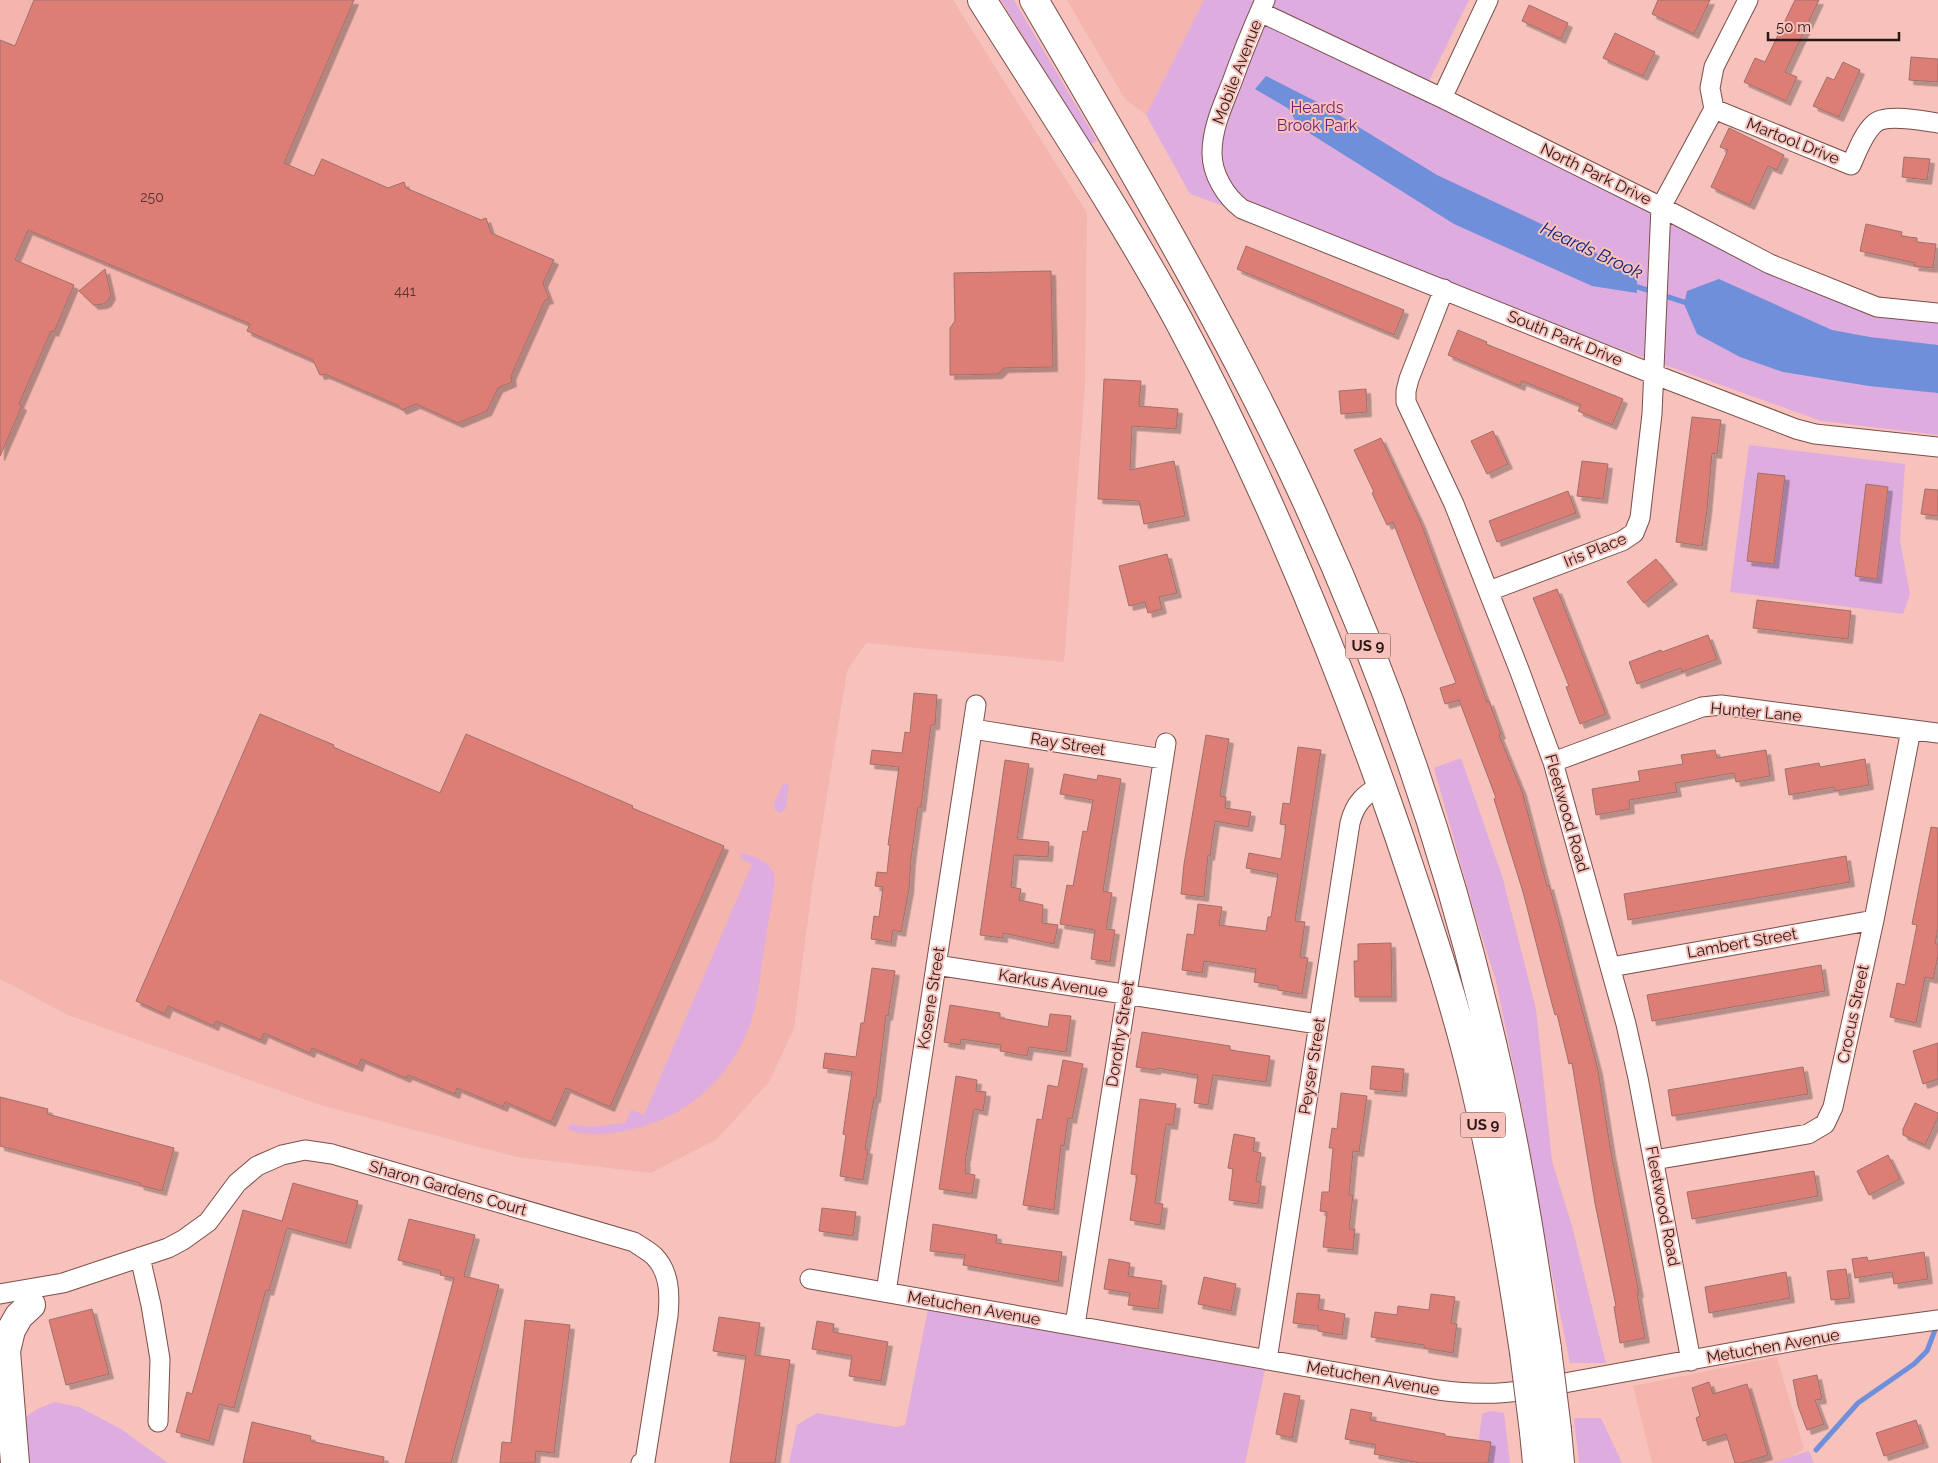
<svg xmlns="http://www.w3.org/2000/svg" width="1938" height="1463" viewBox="0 0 1938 1463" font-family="Raleway,sans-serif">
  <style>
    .built { fill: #f3b5ae }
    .green { fill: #dfacdf }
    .water { fill: #708fdb }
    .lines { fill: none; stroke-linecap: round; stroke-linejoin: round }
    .stream { stroke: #708fdb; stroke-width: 5 }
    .building { fill: #dc7e75; stroke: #a0706a; filter: url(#shadow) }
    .street-casing { stroke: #7b4e49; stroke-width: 21 }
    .secondary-casing { stroke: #7b4e49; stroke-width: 30 }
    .highway-casing { stroke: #7b4e49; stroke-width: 30 }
    .street { stroke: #fff; stroke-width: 19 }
    .secondary { stroke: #fff; stroke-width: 28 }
    .highway { stroke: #fff; stroke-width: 28 }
    .highway-bridge-casing { stroke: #7b4e49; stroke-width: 30; stroke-linecap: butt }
    .highway-bridge { stroke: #fff; stroke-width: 28 }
    .labels { text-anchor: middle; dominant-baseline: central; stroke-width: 4; stroke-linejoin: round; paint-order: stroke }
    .number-label { font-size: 14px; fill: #57322e }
    .shield { fill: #f7c2bb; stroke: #684b48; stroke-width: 1 }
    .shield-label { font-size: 15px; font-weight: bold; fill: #2b1816 }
    .street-label { font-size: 16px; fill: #2b1816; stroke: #f7c2bb }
    .park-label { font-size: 16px; fill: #6d1f70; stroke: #f7c2bb }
    .water-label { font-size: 18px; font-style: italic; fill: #0e237a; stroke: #f7c2bb }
  </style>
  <defs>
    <filter id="shadow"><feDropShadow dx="4.5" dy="4.5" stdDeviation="0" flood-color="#0004"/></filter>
  </defs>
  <rect width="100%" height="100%" fill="#f7c2bb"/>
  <path class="built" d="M0,0H953L1087,213L1085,385L1064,662L866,643L847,671L812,888L794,1028L769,1082L717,1139L651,1173L517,1157L320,1105L68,1015L0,979Z
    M1067,0H1204L1146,115L1125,99Z
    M1777,1357L1804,1449L1780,1463H1652L1633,1386Z"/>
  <path class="green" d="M1001,0H1014L1097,141L1089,145Z
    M1204,0H1250L1269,6L1272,0H1469L1428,83L1850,293L1938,303V435L1821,421L1190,194L1146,115Z
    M1749,445L1905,464L1900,540L1910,594L1903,614L1730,592Z
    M1461,758L1503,879L1536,1009L1552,1161L1572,1226L1606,1363H1570L1540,1214L1523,1112L1496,981L1474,911L1434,768Z
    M786,783L789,786L785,810L780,813L775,810L774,804L783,784Z
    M742,853C756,857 774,862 775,880C772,903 767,927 764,951C760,972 759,995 753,1015C739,1065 699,1108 650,1124C625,1133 596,1137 571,1131L568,1128L571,1124L588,1127L625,1123L631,1110L644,1115L752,864L740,858Z
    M928,1309L1265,1370L1245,1463H789L797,1425L817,1413L896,1427L905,1425Z
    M55,1402L79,1407L121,1429L168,1463H23L19,1422L37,1409Z
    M1490,1411L1504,1413L1510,1463H1474L1478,1447L1482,1414Z
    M1574,1418H1601L1622,1463H1579Z
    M1809,1451L1814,1463H1773Z"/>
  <path class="water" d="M1266,76L1321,104L1437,175L1550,228L1631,272L1637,277V293L1592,286L1454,224L1298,126L1289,109L1255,89Z
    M1719,279L1832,330L1870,337L1938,345V393L1869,386L1783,372L1740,357L1697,334L1684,304L1687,291Z"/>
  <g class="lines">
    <path class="stream" d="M1631,285L1654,292
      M1662,295L1690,304
      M1816,1450L1858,1403L1914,1364L1927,1351L1937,1325"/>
  </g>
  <path class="building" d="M34,0H354L284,163L314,176L322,159L388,188L404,182L406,188L481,220L486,218L491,233L554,260L543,283L549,299L545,300L511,376L512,382L498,388L487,411L458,423L416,404L402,410L399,406L325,374L320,375L313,360L247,331L250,324L28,230L15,260L74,285L54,332L51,331L19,404L22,406L0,456V40L15,46Z
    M1658,0H1710L1694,34L1652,14Z
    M1795,0H1819L1785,72L1797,77L1786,101L1744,82L1755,58L1765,62Z
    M1529,5L1568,23L1561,39L1522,21Z
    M1615,33L1655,52L1643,76L1603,58Z
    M1911,57L1938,59V82L1909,80Z
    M1843,62L1860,70L1839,117L1813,106L1827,77L1834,80Z
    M1729,128L1784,155L1777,170L1768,166L1750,205L1711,187L1728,150L1720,147Z
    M1904,157L1930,159L1927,180L1902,177Z
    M1866,224L1902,232L1901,236L1917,238V242L1936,244L1933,268L1914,266L1915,263L1860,251Z
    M1246,246L1404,310L1394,335L1237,269Z
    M105,269L111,295L107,302L103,304L94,305L79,291Z
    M1051,271L1053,367L1004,368L998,374L950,375V328L955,321L954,273Z
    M1458,330L1487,342L1486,344L1623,399L1612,425L1578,411L1581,405L1522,381L1520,386L1448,355Z
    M1104,379L1141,381L1139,406L1178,409L1176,429L1132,426L1130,470L1174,461L1185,516L1144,524L1139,501L1098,499Z
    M1366,389L1367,412L1341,414L1339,391Z
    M1692,417L1721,420L1717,454L1712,453L1707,510L1702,546L1676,542Z
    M1493,431L1508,464L1487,474L1471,441Z
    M1381,438L1421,523L1487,702L1489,701L1501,734L1499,735L1522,791L1547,886L1549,885L1558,918L1598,1070L1611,1152L1639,1293H1637L1645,1338L1620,1343L1614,1307L1616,1306L1595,1203L1572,1063L1569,1064L1557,1014L1555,1015L1547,985L1523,892L1494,799L1496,798L1459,700L1445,704L1440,688L1456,683L1393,522L1387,525L1372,493L1374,492L1354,450Z
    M1582,461L1608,464L1603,499L1577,496Z
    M1758,473L1785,476L1774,564L1747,561Z
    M1866,484L1888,487L1877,579L1855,576Z
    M1925,489L1938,490V516L1921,514Z
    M1568,491L1576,513L1497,542L1489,521Z
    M1167,554L1177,593L1159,597L1162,609L1148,613L1145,602L1129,606L1119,566Z
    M1656,559L1673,580L1644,603L1627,582Z
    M1557,589L1606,714L1580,724L1566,687L1569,686L1533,598Z
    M1757,600L1851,611L1848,639L1753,628Z
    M1708,635L1717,659L1682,672L1681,668L1637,684L1629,662L1661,650L1662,652Z
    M914,693L937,695L935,725H931L921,807H918L911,859L909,889L901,932L893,930L891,942L871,939L874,916L879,917L883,887L875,886L877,872L887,873L890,845H888L899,767L870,764L872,750L902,753L905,732L910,733Z
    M260,714L334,745L333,747L440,793L466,734L633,806L632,808L724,846L610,1107L566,1088L551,1122L505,1102L503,1107L457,1088L455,1094L408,1075L406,1078L361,1059L358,1067L312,1048L310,1053L264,1033L261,1040L216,1021L214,1026L168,1006L165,1014L136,1001Z
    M1206,735L1229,739L1220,796L1226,797L1225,808L1251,812L1248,827L1215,821L1210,856L1208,855L1204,897L1181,894L1184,864Z
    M1298,747L1321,750L1295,921L1305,922L1300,957L1308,958L1302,994L1278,990V986L1254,982L1256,969L1204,961L1202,973L1182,970L1187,934L1194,935L1198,904L1222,907L1219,925L1266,931L1268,917H1271L1278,874L1246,868L1249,853L1281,859L1286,825L1280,824L1283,803L1290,804Z
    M1715,750L1717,758L1766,750L1770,776L1736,782L1734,773L1675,783L1677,792L1629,800L1630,809L1596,815L1592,789L1640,781L1638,771L1683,764L1681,755Z
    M1865,759L1869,785L1835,791L1834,787L1789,795L1785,769L1819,763L1820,767Z
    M1005,760L1029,764L1017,839L1049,842L1048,857L1014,855L1011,887L1021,889L1019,900L1043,905L1042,923L1058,925L1054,944L1003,933V938L980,935Z
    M1064,774L1097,780L1098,775L1121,779L1103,891L1112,893L1106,929L1115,930L1110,962L1091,959L1095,930L1060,924L1067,885L1073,886L1083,831L1087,832L1093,800L1060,794Z
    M1931,827L1938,828V928L1935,944H1938V956L1933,979L1925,977L1916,1023L1890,1017L1897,983L1905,985L1917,925L1912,924Z
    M1846,856L1850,882L1628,920L1624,894Z
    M1391,943L1392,997H1355L1354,961H1358V944Z
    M1821,965L1825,991L1652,1021L1647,995Z
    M872,968L895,971L888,1016L886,1015L876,1098H874L865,1149L868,1150L863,1180L840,1176L846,1135L843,1134L852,1072L823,1068L825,1053L856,1057L861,1023H864Z
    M950,1005L1000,1013V1018L1048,1027L1050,1014L1071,1016L1066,1052L1029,1047L1027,1056L1000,1051L1001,1045L961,1039L960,1045L944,1042Z
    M1142,1032L1230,1046V1050L1270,1056L1266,1082L1213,1075L1208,1105L1194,1103L1198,1075L1157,1068L1156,1070L1136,1067Z
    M1938,1043V1079L1923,1084L1913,1051Z
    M1063,1060L1083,1064L1072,1119L1068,1118L1064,1146L1061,1145L1054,1210L1023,1205L1037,1119L1042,1120L1048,1085L1058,1087Z
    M1372,1066L1404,1069L1402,1092L1370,1089Z
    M1803,1067L1808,1094L1672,1116L1668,1090Z
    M956,1076L977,1080L976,1091L986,1092L983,1111L974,1109L965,1162L966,1163L965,1173L975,1175L972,1194L939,1189Z
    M1341,1093L1367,1096L1359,1152L1353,1151L1349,1195H1353L1349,1229H1355L1353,1250L1323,1247L1327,1212L1320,1211L1322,1192H1329L1333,1148H1329L1332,1128L1337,1129Z
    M0,1097L48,1109L47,1114L174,1148L162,1191L139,1185L140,1183L0,1146Z
    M1140,1099L1176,1104L1173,1125L1166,1124L1155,1203L1163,1204L1160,1225L1130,1220L1137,1175L1131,1174Z
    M1915,1103L1938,1113V1117L1925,1145L1903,1135V1129Z
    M1234,1134L1255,1138L1253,1151L1261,1153L1256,1181L1261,1182L1258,1204L1229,1200L1233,1169L1228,1168Z
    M1888,1155L1900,1179L1869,1195L1857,1171Z
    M1814,1171L1818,1196L1692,1219L1687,1192Z
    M293,1183L358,1201L346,1244L287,1228L269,1291L266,1290L234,1408L219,1404L209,1441L176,1432L187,1392L192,1394L243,1210L282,1221Z
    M822,1208L856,1212L853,1236L819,1231Z
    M409,1219L475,1235L464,1276L499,1285L451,1463H405L454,1278L440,1275L441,1271L398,1260Z
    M933,1224L997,1235L996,1243L1062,1252L1058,1282L963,1265L965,1255L930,1251Z
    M1924,1252L1928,1279L1894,1284L1892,1272L1855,1278L1852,1259L1867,1257L1868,1261Z
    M1109,1259L1130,1263L1128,1276L1162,1281L1158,1309L1128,1305L1130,1293L1104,1289Z
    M1846,1269L1850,1298L1831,1300L1827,1271Z
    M1786,1272L1790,1298L1709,1313L1705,1287Z
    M1204,1277L1236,1284L1231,1311L1198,1304Z
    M1297,1293L1320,1295L1318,1309L1345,1314L1342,1335L1318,1331V1326L1293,1323Z
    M1431,1294L1455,1297L1451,1323L1457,1324L1453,1353L1424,1348V1345L1371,1337L1375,1312L1397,1315L1398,1306L1429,1310Z
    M92,1309L109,1374L66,1385L49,1320Z
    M719,1317L760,1323L755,1355L790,1360L775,1463H730L746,1356L713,1351Z
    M525,1320L570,1325L554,1453L536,1451L535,1463H500L502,1442L511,1443Z
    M817,1321L834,1324L833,1332L888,1342L881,1381L849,1376L852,1356L812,1349Z
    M1817,1375L1822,1399L1815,1400L1824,1424L1807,1430L1798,1406L1793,1380Z
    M1709,1382L1713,1394L1747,1384L1768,1455L1742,1463H1735L1726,1434L1703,1441L1696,1418L1700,1416L1692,1388Z
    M1284,1393L1300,1396L1292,1438L1276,1434Z
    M1351,1409L1372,1413L1370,1420L1445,1434V1436L1491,1442L1488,1463H1420L1374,1454L1376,1445L1345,1439Z
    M1916,1420L1924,1443L1884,1456L1876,1433Z
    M252,1422L311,1436L310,1441L384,1457L383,1463H243Z"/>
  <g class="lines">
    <defs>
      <path id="street" d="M1265,0C1253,27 1242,54 1232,82C1223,105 1212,128 1212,153C1212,174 1225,196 1242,209L1653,374L1796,429L1815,434L1938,447
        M1260,12L1442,98L1661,207L1770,264L1877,307L1938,313
        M1442,98L1488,0
        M1714,109L1851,165C1857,152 1863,134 1874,124C1885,113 1922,121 1938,123
        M1444,289L1409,379L1406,391V402L1454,504L1520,672L1553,762L1626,1024L1638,1078L1691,1361
        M1489,591L1622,541L1634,533L1640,518L1652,414L1661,207L1714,109L1710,88L1714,67L1748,0
        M973,729L1163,759
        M1553,762L1702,707L1721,705L1938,733
        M936,965L1318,1024
        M1611,967L1874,920
        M1654,1160L1808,1134L1825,1124L1833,1107L1874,920L1911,730
        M140,1257L151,1305L160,1359L158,1422
        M810,1279L1438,1390C1468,1394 1496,1395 1526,1390L1833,1334L1938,1320
        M886,1292L976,705
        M0,1294L63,1283L168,1248L183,1240L208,1222L237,1183L257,1166L282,1155L305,1150L332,1154L634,1242C641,1247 649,1251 654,1256C670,1272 670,1295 668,1316L645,1461L641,1463
        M1075,1325L1166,743
        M1267,1360L1350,823C1355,803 1364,795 1381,785"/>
      <path id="secondary" d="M15,1463L6,1351L11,1330L19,1316L31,1305"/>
      <path id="highway" d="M982,0C1049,106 1119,211 1179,321C1267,486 1338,659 1399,836C1427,920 1456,1004 1476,1091C1496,1177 1511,1264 1524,1352
        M1034,0C1125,156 1217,311 1294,474C1376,648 1441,831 1486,1018C1513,1127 1531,1238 1547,1349
        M1557,1430L1560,1463
        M1534,1432L1537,1463"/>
    </defs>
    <use href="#street" class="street-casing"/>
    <use href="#secondary" class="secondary-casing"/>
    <use href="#highway" class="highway-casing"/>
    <use href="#street" class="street"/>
    <use href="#secondary" class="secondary"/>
    <use href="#highway" class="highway"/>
    <defs>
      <path id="highway-bridge" d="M1547,1349L1557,1430
        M1524,1352L1534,1432"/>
    </defs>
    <use href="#highway-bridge" class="highway-bridge-casing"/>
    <use href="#highway-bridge" class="highway-bridge"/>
  </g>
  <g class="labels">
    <g class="number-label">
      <text x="152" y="197">250</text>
      <text x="405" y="291">441</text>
    </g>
    <g class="shield">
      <rect x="1345.5" y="633.5" width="45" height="25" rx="4"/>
      <rect x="1460.5" y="1112.5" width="45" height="25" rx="4"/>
    </g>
    <g class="shield-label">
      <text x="1368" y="646">US 9</text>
      <text x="1483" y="1125">US 9</text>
    </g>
    <g class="street-label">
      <text transform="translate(1237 72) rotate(-69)">Mobile Avenue</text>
      <text transform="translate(1793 141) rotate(22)">Martool Drive</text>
      <text transform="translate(1596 174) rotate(26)">North Park Drive</text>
      <text transform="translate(1565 338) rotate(22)">South Park Drive</text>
      <text transform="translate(1595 550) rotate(-22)">Iris Place</text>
      <text transform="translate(1756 712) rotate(5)">Hunter Lane</text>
      <text transform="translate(1068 744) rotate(9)">Ray Street</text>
      <text transform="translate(1567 813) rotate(74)">Fleetwood Road</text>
      <text transform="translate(1742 943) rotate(-10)">Lambert Street</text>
      <text transform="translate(1053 983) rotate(9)">Karkus Avenue</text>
      <text transform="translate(931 998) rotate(-81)">Kosene Street</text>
      <text transform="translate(1853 1014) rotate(-78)">Crocus Street</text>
      <text transform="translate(1120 1034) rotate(-81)">Dorothy Street</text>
      <text transform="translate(1312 1066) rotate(-81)">Peyser Street</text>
      <text transform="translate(448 1188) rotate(16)">Sharon Gardens Court</text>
      <text transform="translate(1663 1206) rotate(79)">Fleetwood Road</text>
      <text transform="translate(974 1308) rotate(10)">Metuchen Avenue</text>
      <text transform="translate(1773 1346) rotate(-10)">Metuchen Avenue</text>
      <text transform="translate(1373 1378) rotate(10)">Metuchen Avenue</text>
    </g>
    <g class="park-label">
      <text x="1317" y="107">Heards<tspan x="1317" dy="18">Brook Park</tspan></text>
    </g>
    <g class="water-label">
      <text transform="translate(1592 250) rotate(25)">Heards Brook</text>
    </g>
  </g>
  <path d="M1768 32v8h131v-8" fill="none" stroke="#2b1816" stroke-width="2.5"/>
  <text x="1776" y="32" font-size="15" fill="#2b1816" stroke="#f7c2bb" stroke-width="4" paint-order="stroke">50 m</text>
</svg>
